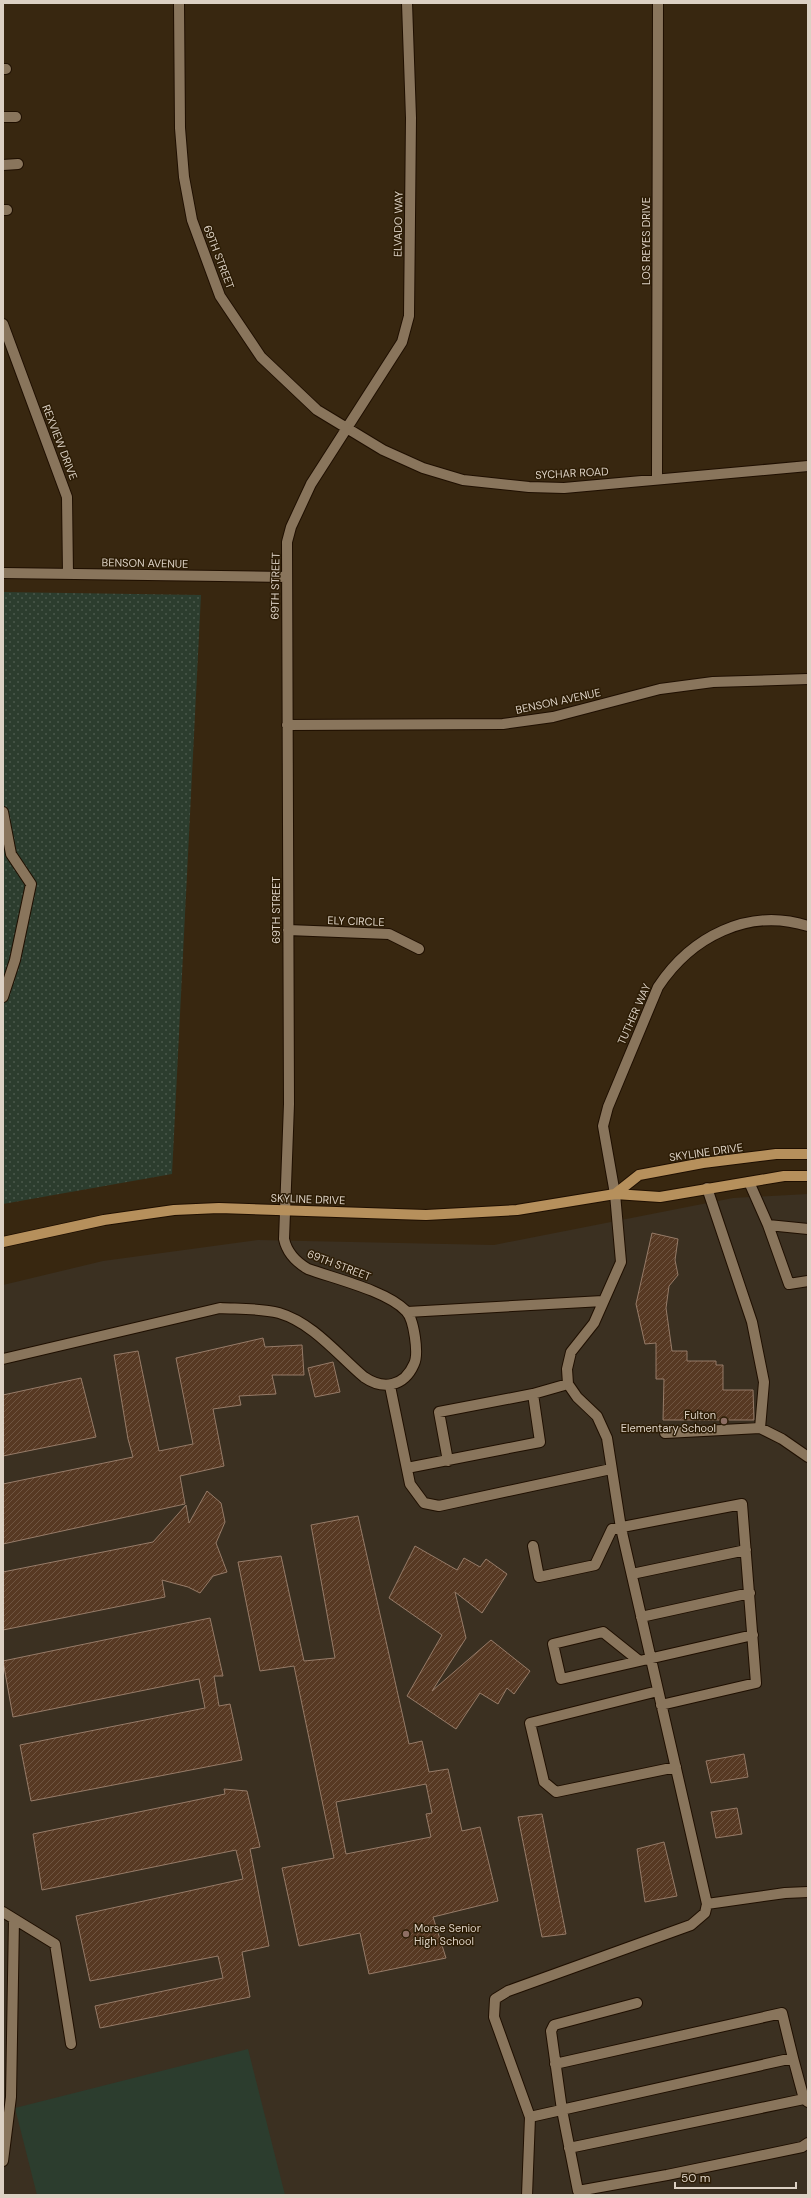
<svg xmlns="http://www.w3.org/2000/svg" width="811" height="2198" viewBox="0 0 811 2198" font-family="'DM Sans',sans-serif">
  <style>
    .education { fill: #3b3021 }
    .grass { fill: url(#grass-dots) }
    .green { fill: #2c3d2e }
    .building { fill: url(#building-hatch); stroke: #967b68; fill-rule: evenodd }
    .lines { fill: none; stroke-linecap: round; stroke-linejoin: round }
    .minor-casing { stroke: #1f0f00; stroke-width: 12 }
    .major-casing { stroke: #1f0f00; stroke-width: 12 }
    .minor { stroke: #89755c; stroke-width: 10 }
    .major { stroke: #b6905c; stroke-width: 10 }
    .education-dot { fill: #8d6e63; stroke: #2d1d06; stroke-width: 1.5 }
    .labels { text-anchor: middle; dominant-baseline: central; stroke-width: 3; stroke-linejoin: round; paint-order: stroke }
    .street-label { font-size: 11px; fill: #dcd1c4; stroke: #2d1d06 }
    .poi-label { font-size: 11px; fill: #dcd1c4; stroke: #2d1d06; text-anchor: end }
  </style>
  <defs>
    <pattern id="grass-dots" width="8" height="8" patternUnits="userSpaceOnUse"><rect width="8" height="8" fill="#2c3d2e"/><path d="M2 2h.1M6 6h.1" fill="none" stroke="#4a584b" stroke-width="1.8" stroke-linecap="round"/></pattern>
    <pattern id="building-hatch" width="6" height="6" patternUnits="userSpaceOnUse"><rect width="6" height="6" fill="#573923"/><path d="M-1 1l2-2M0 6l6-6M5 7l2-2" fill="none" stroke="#6f5541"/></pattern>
  </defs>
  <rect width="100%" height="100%" fill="#382710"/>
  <path class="education" d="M808,1194V2195H3V1285L103,1261L258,1240L494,1245L733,1198Z"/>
  <path class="grass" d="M3,592L201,595L172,1174L3,1204Z"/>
  <path class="green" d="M248,2049L285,2195H37L15,2108Z"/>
  <path class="building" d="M652,1233L678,1239L675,1260L678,1275L669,1286L666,1308L672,1351H687V1361H716V1365H723V1390H753L754,1420H663L664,1379H656V1343L645,1344L636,1304Z
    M263,1338L265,1347L302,1345L304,1375H272L276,1394L239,1396L241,1405L213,1409L224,1466L180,1476L185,1504L3,1544V1484L133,1457L128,1439L114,1355L138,1351L159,1451L193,1444L176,1358Z
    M333,1362L340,1392L315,1397L308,1368Z
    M81,1378L96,1437L3,1456V1395Z
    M207,1491L221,1503L225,1522L216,1543L227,1572L213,1576L200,1593L188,1587L162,1580L165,1597L3,1630V1572L153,1542L186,1505L189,1523Z
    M358,1516L409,1744L422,1741L429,1772L448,1769L462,1831L480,1827L498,1901L433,1917L446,1958L369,1974L360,1933L299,1946L282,1868L334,1858L294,1666L260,1671L238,1562L281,1556L304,1661L335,1658L311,1525ZM426,1784L432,1813L426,1814L431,1837L346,1854L336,1802Z
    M415,1546L457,1570L464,1558L480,1567L486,1559L507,1574L482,1613L455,1592L466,1638L432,1691L491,1640L530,1671L514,1694L507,1688L498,1704L480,1693L456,1729L407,1696L442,1635L389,1598Z
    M210,1618L223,1676H214L219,1706L230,1704L242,1760L31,1801L20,1745L205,1708L199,1679L13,1717L3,1661Z
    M744,1754L748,1777L711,1783L706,1761Z
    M224,1789L247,1791L260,1847L250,1849L269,1946L242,1952L250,1997L100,2028L95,2006L223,1978L218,1956L90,1981L76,1916L243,1879L236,1850L42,1890L33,1834L225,1794Z
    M737,1808L742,1834L716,1838L711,1812Z
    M542,1814L566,1934L542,1937L518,1817Z
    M664,1842L677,1896L645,1902L637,1849Z"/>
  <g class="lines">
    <defs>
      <path id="minor" d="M179,3L180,128L184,177L192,220L220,296L261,357L317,410L383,450L423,468L463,480L529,487L564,488L808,466
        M3,69H6
        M3,117H16
        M3,165L18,164
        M3,210H7
        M3,324L67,497L68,574
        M657,479L658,3
        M3,573L286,577
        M287,725L503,724L553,717L660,689L713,682L808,679
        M3,812L11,854L31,884L15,960L3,997
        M808,926C748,907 691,937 658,987L608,1107L603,1126L615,1194L621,1262L594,1323L571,1352L567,1369L568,1384L577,1397L597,1416L607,1438L621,1528L707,1904L785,1893L808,1892
        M288,930L389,934L419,949
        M749,1182L768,1225L789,1284L808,1281
        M707,1188L752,1322L764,1382L760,1428
        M768,1225L808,1229
        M407,1312L603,1301
        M3,1359L220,1308C239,1309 260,1308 279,1313C313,1323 338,1355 364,1377C383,1390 404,1387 414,1364C419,1354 414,1319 406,1311C387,1291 336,1279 308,1269C296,1262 287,1253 284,1239L289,1104L287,542L291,527L311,484L402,342L409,316L411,118L407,3
        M390,1386L410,1484L424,1503L439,1506L611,1469
        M665,1433L760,1428L782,1439L808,1457
        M448,1461L439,1412L533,1394L568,1384
        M407,1468L540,1442L533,1394
        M533,1546L539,1577L595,1565L612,1529L742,1504L756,1683L661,1705
        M632,1574L746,1550
        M641,1617L750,1593
        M638,1660L603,1632L553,1644L561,1679L753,1635
        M658,1691L530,1723L544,1782L556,1792L676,1767
        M3,1912L55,1944L71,2044
        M637,2003L554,2025L551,2031L562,2110L578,2191L667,2175L802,2147L808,2143
        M555,2064L782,2013L793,2058
        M530,2117L793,2058L804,2099L808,2102
        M569,2148L804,2099
        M3,2161L11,2097L14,1919
        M527,2195L530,2117L494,2017L495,1999L508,1991L691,1925L705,1913L707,1904"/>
      <path id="major" d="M615,1194L639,1175L703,1163L776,1154H808
        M3,1242L104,1220L174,1210L219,1208L426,1215L517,1210L615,1194L660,1197L784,1176H808"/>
    </defs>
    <use href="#minor" class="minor-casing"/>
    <use href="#major" class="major-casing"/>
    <use href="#minor" class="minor"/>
    <use href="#major" class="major"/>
  </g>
  <g class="education-dot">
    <circle cx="724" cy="1421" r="4"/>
    <circle cx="406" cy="1934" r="4"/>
  </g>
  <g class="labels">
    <g class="street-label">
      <text transform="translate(398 224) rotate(-89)">ELVADO WAY</text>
      <text transform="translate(646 241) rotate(-90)">LOS REYES DRIVE</text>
      <text transform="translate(219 257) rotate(69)">69TH STREET</text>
      <text transform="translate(60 442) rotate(69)">REXVIEW DRIVE</text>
      <text transform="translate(572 473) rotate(-3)">SYCHAR ROAD</text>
      <text transform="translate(145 563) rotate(1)">BENSON AVENUE</text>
      <text transform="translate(275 586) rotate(-89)">69TH STREET</text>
      <text transform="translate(558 701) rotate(-12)">BENSON AVENUE</text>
      <text transform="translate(276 910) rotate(-90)">69TH STREET</text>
      <text transform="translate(356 921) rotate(2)">ELY CIRCLE</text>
      <text transform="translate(634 1014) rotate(-66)">TUTHER WAY</text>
      <text transform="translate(706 1152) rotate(-8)">SKYLINE DRIVE</text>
      <text transform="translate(308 1199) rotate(2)">SKYLINE DRIVE</text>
      <text transform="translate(339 1265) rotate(21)">69TH STREET</text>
    </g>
    <g class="poi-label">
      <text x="716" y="1415">Fulton<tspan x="716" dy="13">Elementary School</tspan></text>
      <text x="414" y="1928" text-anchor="start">Morse Senior<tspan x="414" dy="13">High School</tspan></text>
    </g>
  </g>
  <rect width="811" height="2198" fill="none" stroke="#dcd1c4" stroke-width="8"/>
  <path d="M675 2182v6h121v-6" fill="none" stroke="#dcd1c4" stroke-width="2"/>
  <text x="681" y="2182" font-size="12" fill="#dcd1c4" stroke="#2d1d06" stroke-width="3" paint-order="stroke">50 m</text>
</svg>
